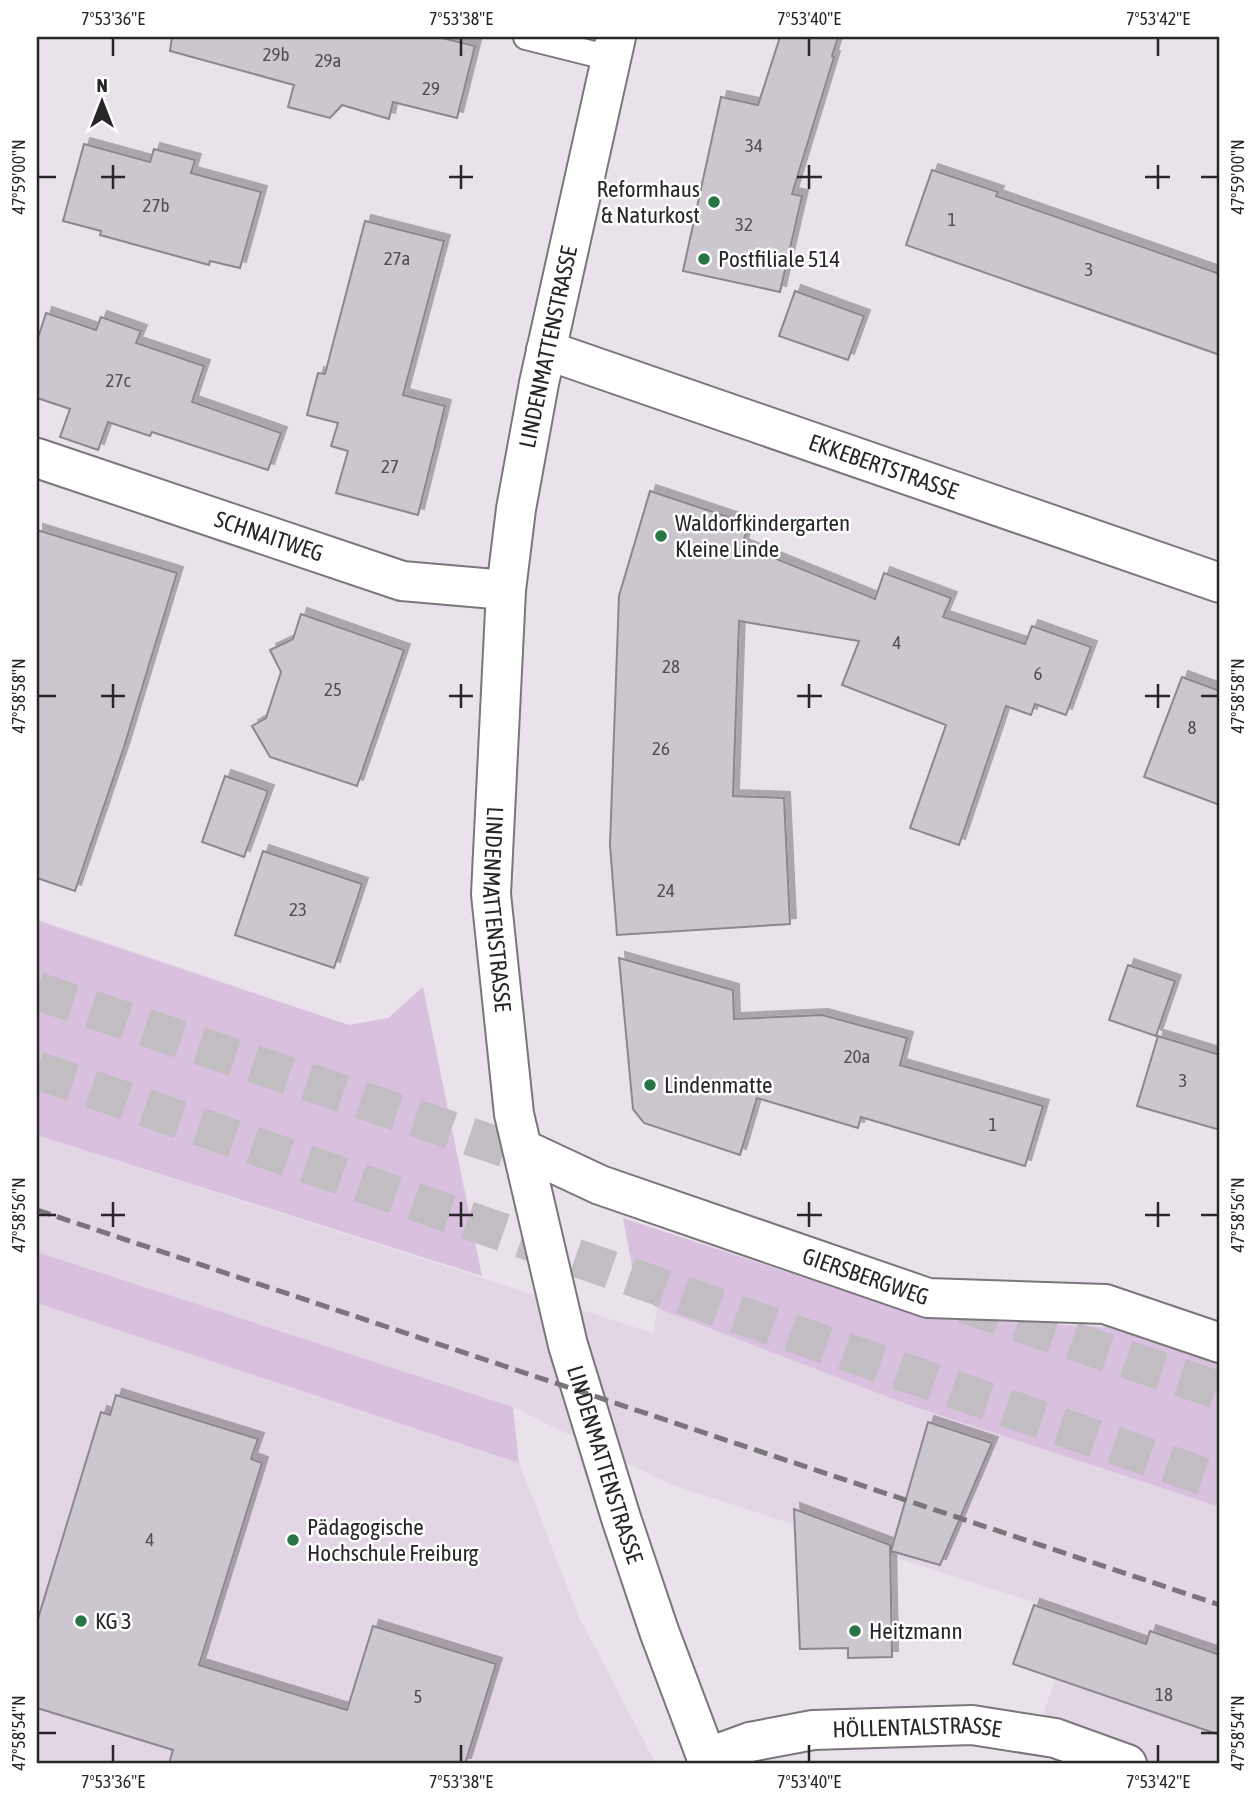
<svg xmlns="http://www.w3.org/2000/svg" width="1257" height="1801" viewBox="0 0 1257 1801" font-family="'Asap Condensed',sans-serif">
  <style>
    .built { fill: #e2d6e4 }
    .green { fill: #d8c0de }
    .building { fill: #ccc6ce; stroke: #8c878e; stroke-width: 2; filter: url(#shadow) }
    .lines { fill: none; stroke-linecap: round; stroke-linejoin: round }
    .trunk-tunnel { stroke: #c2bcc3; stroke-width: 38; stroke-dasharray: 38 19; stroke-linecap: butt }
    .service-casing { stroke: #7b757c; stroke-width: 28 }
    .minor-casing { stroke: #7b757c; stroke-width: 42 }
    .service { stroke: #fff; stroke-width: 24 }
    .minor { stroke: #fff; stroke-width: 38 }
    .rail { stroke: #79757a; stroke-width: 5; stroke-dasharray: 14 7; stroke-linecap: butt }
    .ticks { fill: none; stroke: #282629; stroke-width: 2.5 }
    .poi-dot { fill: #277544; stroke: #fff; stroke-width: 2.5 }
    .labels { text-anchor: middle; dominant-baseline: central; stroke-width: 5; stroke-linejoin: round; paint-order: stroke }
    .number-label { font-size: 19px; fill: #514e52 }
    .poi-label { font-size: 23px; fill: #282629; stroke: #fff; text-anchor: start }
    .street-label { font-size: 23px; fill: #282629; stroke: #fff }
    .neatline { fill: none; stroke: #282629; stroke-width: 2.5 }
    .ticks-label { font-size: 18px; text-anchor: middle; fill: #282629 }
  </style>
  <defs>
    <filter id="shadow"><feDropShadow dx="6" dy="-6" stdDeviation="0" flood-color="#0004"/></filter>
  </defs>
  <rect width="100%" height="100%" fill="#e9e2ea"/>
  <path class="built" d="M37,1135L653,1333L657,1308L909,1405L1220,1507V1764H1151L1039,1724L1079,1617L672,1485L513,1407L37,1252Z
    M37,1303L519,1463L579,1617L656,1764H37Z"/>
  <path class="green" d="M37,920L349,1025L388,1018L423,987L482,1276L37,1135Z
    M623,1218L926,1318L1107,1327L1220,1364V1507L909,1405L657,1308L637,1293Z
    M37,1252L513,1407L519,1463L37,1303Z"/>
  <path class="building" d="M172,37H438L475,46L457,118L393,102L389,119L342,105L330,118L288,107L294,85L170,51Z
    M780,37H838L832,56L834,57L792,194L802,196L780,292L683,271L721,97L758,105Z
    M84,144L150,162L154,149L195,160L191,173L261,192L240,268L210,261L209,265L100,235L101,231L63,221Z
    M932,170L998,192L996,196L1220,274V355L906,245Z
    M365,221L444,241L403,395L445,406L418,515L336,493L348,451L331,446L338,423L307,415L318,373L325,374Z
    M795,291L864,316L848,360L779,336Z
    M46,313L96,330L101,317L141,331L136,343L204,366L192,402L281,433L268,470L152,432L150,436L108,422L98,450L60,437L70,409L37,398V341Z
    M650,491L743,522L740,531L746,533L742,545L875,599L884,573L951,598L943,617L1025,644L1032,626L1091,647L1066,715L1035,704L1031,715L1006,706L959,845L910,828L946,725L842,685L859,641L739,621L733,796L784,798L790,924L617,935L610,845L619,596Z
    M37,530L177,573L124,747L75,891L37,878Z
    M301,614L404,650L357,786L270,757L252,726L266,718L281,672L270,650L293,639Z
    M1182,677L1220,691V805L1144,777Z
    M225,776L268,791L244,857L202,842Z
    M263,851L362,884L334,968L235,935Z
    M619,958L733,990L734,1019L822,1015L907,1038L900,1065L1043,1106L1025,1166L861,1117L858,1128L757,1098L740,1155L644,1123L633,1109Z
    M1128,965L1175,981L1156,1036L1109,1020Z
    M1158,1036L1220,1055V1130L1137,1106Z
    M116,1395L258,1439L251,1459L262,1463L199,1665L347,1710L373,1626L496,1664L465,1764H169L173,1750L37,1708V1622L101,1412L110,1415Z
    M928,1422L992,1443L940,1565L891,1551Z
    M794,1509L890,1545L892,1657L848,1658V1648L800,1649Z
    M1034,1605L1146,1644L1150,1631L1220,1655V1735L1013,1664Z"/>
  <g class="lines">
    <path class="trunk-tunnel" d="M37,991L552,1164
      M37,1070L1220,1482
      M964,1304L1220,1391"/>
    <defs>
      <path id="service" d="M526,37L610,58"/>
      <g id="minor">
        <path id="s1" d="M616,37L539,383L516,509L506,590L491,894L514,1114L568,1345L621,1518L659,1631L709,1764"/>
        <path id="s2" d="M546,350L1220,583"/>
        <path id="s3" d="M37,458L402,581L506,590"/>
        <path id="s4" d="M523,1149L600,1185L928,1298L1105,1304L1220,1343"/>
        <path id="s5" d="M706,1758L750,1742L813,1730L972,1725L1055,1738L1127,1764"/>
      </g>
    </defs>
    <use href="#service" class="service-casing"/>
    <use href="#minor" class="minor-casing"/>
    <use href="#service" class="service"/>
    <use href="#minor" class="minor"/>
    <path class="rail" d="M37,1210L1220,1605"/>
  </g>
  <path class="ticks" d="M113,38V56M461,38V56M809,38V56M1158,38V56M113,165V189M461,165V189M809,165V189M1158,165V189M38,177H56M101,177H125M449,177H473M797,177H822M1145,177H1170M1201,177H1218M113,684V708M461,684V708M809,684V708M1158,684V708M38,696H56M101,696H125M449,696H473M797,696H822M1145,696H1170M1201,696H1218M113,1202V1227M461,1202V1227M809,1202V1227M1158,1202V1227M38,1215H56M101,1215H125M449,1215H473M797,1215H822M1145,1215H1170M1201,1215H1218M38,1733H56M1201,1733H1218M113,1745V1762M461,1745V1762M809,1745V1762M1158,1745V1762"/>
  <g class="poi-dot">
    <circle cx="714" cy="202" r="7"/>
    <circle cx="704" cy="259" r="7"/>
    <circle cx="661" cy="536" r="7"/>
    <circle cx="650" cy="1085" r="7"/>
    <circle cx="293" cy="1540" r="7"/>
    <circle cx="81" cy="1621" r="7"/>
    <circle cx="855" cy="1631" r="7"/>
  </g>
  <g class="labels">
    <g class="number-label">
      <text x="276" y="54">29b</text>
      <text x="328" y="60">29a</text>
      <text x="431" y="88">29</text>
      <text x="754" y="145">34</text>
      <text x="156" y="205">27b</text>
      <text x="952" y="219">1</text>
      <text x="744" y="224">32</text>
      <text x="397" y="258">27a</text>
      <text x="1089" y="269">3</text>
      <text x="118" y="380">27c</text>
      <text x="390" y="466">27</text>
      <text x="897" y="642">4</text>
      <text x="671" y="666">28</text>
      <text x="1038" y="673">6</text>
      <text x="333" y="689">25</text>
      <text x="1192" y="727">8</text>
      <text x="661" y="748">26</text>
      <text x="666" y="890">24</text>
      <text x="298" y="909">23</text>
      <text x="857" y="1056">20a</text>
      <text x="1183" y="1080">3</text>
      <text x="993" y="1124">1</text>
      <text x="150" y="1539">4</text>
      <text x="1164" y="1694">18</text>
      <text x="418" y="1696">5</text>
    </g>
    <g class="poi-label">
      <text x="700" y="189" text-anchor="end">Reformhaus<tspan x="700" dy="26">&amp; Naturkost</tspan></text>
      <text x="718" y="259">Postfiliale 514</text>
      <text x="675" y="523">Waldorfkindergarten<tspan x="675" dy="26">Kleine Linde</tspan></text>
      <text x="664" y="1085">Lindenmatte</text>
      <text x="307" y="1527">Pädagogische<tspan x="307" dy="26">Hochschule Freiburg</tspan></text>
      <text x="95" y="1621">KG 3</text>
      <text x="869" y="1631">Heitzmann</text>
    </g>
    <g class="street-label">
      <text transform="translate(548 347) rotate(-78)">LINDENMATTENSTRASSE</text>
      <text stroke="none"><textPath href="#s2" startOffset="357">EKKEBERTSTRASSE</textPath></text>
      <text stroke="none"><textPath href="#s3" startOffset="245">SCHNAITWEG</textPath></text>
      <text stroke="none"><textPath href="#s1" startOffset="884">LINDENMATTENSTRASSE</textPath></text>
      <text stroke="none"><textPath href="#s4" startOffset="366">GIERSBERGWEG</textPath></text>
      <text stroke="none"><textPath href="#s1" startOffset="1452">LINDENMATTENSTRASSE</textPath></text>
      <text stroke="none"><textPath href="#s5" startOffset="215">HÖLLENTALSTRASSE</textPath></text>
    </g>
  </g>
  <rect width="1257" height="1801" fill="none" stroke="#ffffff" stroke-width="77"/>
  <g transform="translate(102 102)" stroke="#ffffff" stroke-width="5" paint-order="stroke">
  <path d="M0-5L12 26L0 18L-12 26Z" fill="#282629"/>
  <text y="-10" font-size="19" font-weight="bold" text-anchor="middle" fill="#282629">N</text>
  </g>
  <rect x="38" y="38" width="1180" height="1724" class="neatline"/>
  <g class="ticks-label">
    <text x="113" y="25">7°53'36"E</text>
    <text x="461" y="25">7°53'38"E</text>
    <text x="809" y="25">7°53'40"E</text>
    <text x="1158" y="25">7°53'42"E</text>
    <text transform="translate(19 177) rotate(-90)" y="6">47°59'00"N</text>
    <text transform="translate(1238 177) rotate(-90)" y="6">47°59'00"N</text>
    <text transform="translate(19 696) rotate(-90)" y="6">47°58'58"N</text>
    <text transform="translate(1238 696) rotate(-90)" y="6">47°58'58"N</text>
    <text transform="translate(19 1215) rotate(-90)" y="6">47°58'56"N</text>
    <text transform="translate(1238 1215) rotate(-90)" y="6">47°58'56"N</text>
    <text transform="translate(19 1733) rotate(-90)" y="6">47°58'54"N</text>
    <text transform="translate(1238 1733) rotate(-90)" y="6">47°58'54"N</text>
    <text x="113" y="1788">7°53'36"E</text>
    <text x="461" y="1788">7°53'38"E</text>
    <text x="809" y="1788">7°53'40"E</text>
    <text x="1158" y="1788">7°53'42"E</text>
  </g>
</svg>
